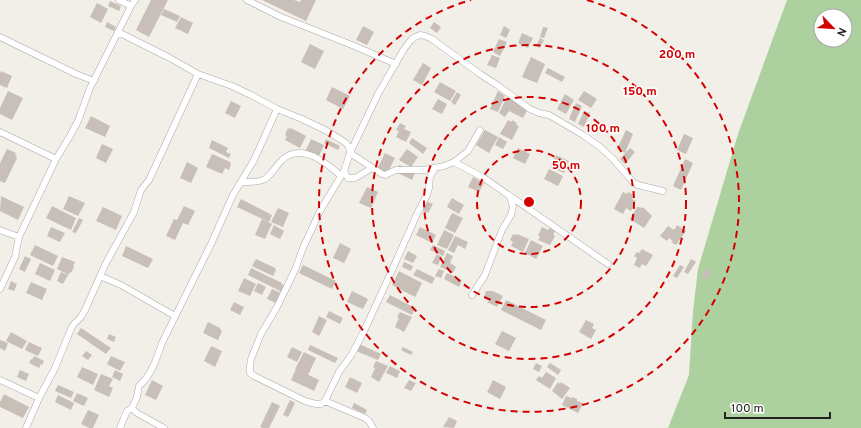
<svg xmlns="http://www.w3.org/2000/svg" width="861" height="428" viewBox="0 0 861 428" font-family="Overpass,sans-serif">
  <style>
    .forest { fill: #add19e; fill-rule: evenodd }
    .building { fill: #c7bfb8 }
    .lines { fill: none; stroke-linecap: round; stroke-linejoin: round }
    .street-casing { stroke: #a9a9a9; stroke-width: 7 }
    .street { stroke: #fff; stroke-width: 6 }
    .ring { fill: none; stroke: #d40000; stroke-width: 2; stroke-dasharray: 7 5 }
    .centre { fill: #d40000; stroke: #fff; stroke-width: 2 }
    .ring-label { font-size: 12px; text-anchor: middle; font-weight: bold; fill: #d40000; stroke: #fff; stroke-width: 3; stroke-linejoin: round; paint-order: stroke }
  </style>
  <rect width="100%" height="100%" fill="#f2efe9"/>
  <path class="forest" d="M787,0H861V428H668L689,375L693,311L698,269L738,134ZM821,16H845V40H821Z"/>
  <path class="building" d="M151,0H168L149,37L136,30Z
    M262,0H294L300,2L301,0H316L306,21Z
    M110,1L121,6L119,11L108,6Z
    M97,3L108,9L101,23L90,17Z
    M164,9L180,16L177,22L161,15Z
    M181,17L193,23L188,34L175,28Z
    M107,22L116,27L114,31L105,27Z
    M434,22L441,27L437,33L430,28Z
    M363,26L374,32L367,45L356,40Z
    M504,26L510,30L506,38L500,35Z
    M543,27L548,28L544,38L540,37Z
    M522,33L533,38L528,48L518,43Z
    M540,38L544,40L540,48L536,46Z
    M499,39L507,42L500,56L493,52Z
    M310,44L324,51L315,69L301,62Z
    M492,55L500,58L496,68L487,65Z
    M531,57L545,64L537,83L522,77Z
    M423,63L431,68L422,85L413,80Z
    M548,68L565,77L562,82L545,73Z
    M1,71L12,76L7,88L0,85V73Z
    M440,82L456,91L450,101L434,92Z
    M332,87L350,96L343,109L326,100Z
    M8,91L23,98L12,120L0,114V108Z
    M498,91L505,96L498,112L490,109Z
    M584,91L597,99L591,108L578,100Z
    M457,92L461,95L455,105L451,102Z
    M565,94L574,100L566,114L557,109Z
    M507,97L528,109L523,118L509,111L505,117L499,113Z
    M438,99L447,104L442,114L432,109Z
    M231,101L241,106L235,118L225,113Z
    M576,103L582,106L575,122L569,119Z
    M584,111L590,113L584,127L578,124Z
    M91,116L110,126L105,137L85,128Z
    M508,120L511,122L512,120L517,123L516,125L519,126L512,140L500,134Z
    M400,123L406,126L404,129L411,132L406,142L396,137L399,131L396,130Z
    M288,128L290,129L291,128L306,136L300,148L285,140L287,136L285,135Z
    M485,130L498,137L489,153L476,145Z
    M626,130L633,134L625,153L617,149Z
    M684,134L693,138L686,154L677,150Z
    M499,137L507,142L503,149L495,145Z
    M412,138L427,148L423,154L409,143Z
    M311,139L324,145L318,158L305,152Z
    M326,139L340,146L338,150L324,143Z
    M212,140L228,148L226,152L231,154L229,158L209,148Z
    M102,144L113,149L106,163L96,158Z
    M518,148L530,154L525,164L513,158Z
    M630,148L635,152L625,164L620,159Z
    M7,149L16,153L15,155L17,156L16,157L17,158L5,183L0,181V163Z
    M407,149L418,157L411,167L399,160Z
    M385,153L395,158L387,174L377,169Z
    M212,154L230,162L231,164L229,170L225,168L222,174L206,167Z
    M556,155L569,161L564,173L550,167Z
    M685,159L693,163L681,190L673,186Z
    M187,162L198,168L191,183L180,178Z
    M399,165L415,173L412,180L396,172Z
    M549,169L563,176L558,186L544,179Z
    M473,177L484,183L479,192L468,187Z
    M367,187L378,192L371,208L359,203Z
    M623,192L627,194L628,192L634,195L632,199L636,201L631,211L626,208L623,214L614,209Z
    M1,196L24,207L18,220L0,211Z
    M69,196L85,203L78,216L63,209Z
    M452,198L464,205L459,214L447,207Z
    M241,199L272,215L269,222L237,207Z
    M426,201L433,204L428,213L421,210Z
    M52,206L76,218L71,230L46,218Z
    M184,206L195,211L188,225L183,223L175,240L166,236L174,219L177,220Z
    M103,207L122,216L116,230L96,221Z
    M637,207L644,208L652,216L644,228L630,219Z
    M278,208L289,213L283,227L271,222Z
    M452,213L463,218L455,233L445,228Z
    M79,218L83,220L76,233L72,232Z
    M262,219L272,224L265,239L255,235Z
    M274,225L284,231L280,239L270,234Z
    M677,225L686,231L676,245L671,242L673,241L669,238L667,241L660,236L668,226L674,230Z
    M51,227L65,233L60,242L47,236Z
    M420,227L436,235L432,243L416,235Z
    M542,227L548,230L550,228L555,231L553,235L555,236L550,245L538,240L540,237L538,236Z
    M444,230L454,235L447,249L437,245Z
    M513,234L516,235L517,234L529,239L523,252L511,246L513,242L510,240Z
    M455,236L468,242L465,249L458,245L454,253L448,250Z
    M531,240L543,246L536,259L525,253Z
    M340,243L351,249L344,263L333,258Z
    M35,245L58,256L53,266L30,255Z
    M433,245L445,251L443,256L430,250Z
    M126,246L153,259L148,268L122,256Z
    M642,249L653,255L646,266L642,264L640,268L634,265L637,258L634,256L637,252L639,253Z
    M408,251L417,256L413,263L404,259Z
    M447,253L453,256L450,263L456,267L453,273L440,267Z
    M437,254L442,257L438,265L432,263Z
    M25,256L31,259L25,272L19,269Z
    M62,257L75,262L73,266L74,267L71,273L70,272L69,275L57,269Z
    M256,259L275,268L276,270L273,276L252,266Z
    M691,259L696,262L688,274L684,272Z
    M404,262L413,266L411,271L402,267Z
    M40,263L55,270L50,281L35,274Z
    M303,265L336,281L332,289L299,273Z
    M680,265L684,267L677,278L673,276Z
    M251,268L282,283L281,284L285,286L282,292L248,275Z
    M417,269L435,278L432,284L413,275Z
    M439,269L444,271L441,278L435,276Z
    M705,269L712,273L710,276H709L706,279L701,276Z
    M399,271L422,283L415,297L392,285Z
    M61,272L68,275L63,284L57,281Z
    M447,273L462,280L459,287L444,279Z
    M244,278L256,284L250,296L238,291Z
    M11,281L17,284L14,291L8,289Z
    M31,282L47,289L42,300L26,293Z
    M258,283L266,287L262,295L254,291Z
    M272,289L281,293L276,303L267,299Z
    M352,291L368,299L363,309L347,302Z
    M486,291H493L503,296L497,307L487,302L491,300L484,297Z
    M390,295L415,308L412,315L386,302Z
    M506,300L546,320L541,330L501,310Z
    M234,302L244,307L240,315L230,310Z
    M329,311L343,318L340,324L326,317Z
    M400,312L412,317L404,332L395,327L399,318L397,317Z
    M319,316L327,320L319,336L312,332Z
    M586,320L594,324L592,328L596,330L591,339L579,332Z
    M208,322L220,328V329L222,331L218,340L203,333Z
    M81,328L111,348L106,354L77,334Z
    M502,331L516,338L509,351L495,344Z
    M11,332L27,341L22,349L6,341Z
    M109,334L116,337L114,342L107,339Z
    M0,340L8,343L5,351L0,348Z
    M29,342L42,348L38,356L25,350Z
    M359,344L381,354L378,360L356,351Z
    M310,345L338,358L335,363L308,350Z
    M211,346L222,351L215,367L204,361Z
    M292,347L302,352L297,362L287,357Z
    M403,347L413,352L411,355L401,350Z
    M86,351L92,355L88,360L82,356Z
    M304,352L316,358L308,375L295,369Z
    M34,356L44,361L42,365L41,364L39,368L29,363L31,359L32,360Z
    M111,356L125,362L120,371L107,364Z
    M376,361L388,366L379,382L371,377L375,368L373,367Z
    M536,363L542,366L539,372L533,369Z
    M550,363L561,370L558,375L547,367Z
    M390,366L400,371L397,378L386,373Z
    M82,367L98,374L93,385L77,377Z
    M296,369L319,380L314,391L291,380Z
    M20,370L29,374L26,381L17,377Z
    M115,370L123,374L120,381L112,377Z
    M546,372L556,378L550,389L536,380L539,376L542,378Z
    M101,374L113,379L109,386L113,388L109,397L94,390Z
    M350,377L362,383L357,393L345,387Z
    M152,380L163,386L156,400L145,395Z
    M409,380L416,383L411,391L404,388Z
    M493,380L506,387L500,399L487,392Z
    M558,382L560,384L561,382L570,388L562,399L552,391Z
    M58,385L74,392L71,398L55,391Z
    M77,393L88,398L84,406L73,401Z
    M4,394L29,407L23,418L0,407V402Z
    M58,395L74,403L71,410L55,402Z
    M566,396L572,398L573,397L577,399V401L583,403L578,413L562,405Z
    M290,400L295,403L288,417L283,415Z
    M272,402L280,406L269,428H263L260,427Z
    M354,403L367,410L365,414L352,408Z
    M88,410L99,415L93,428H89L81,424Z
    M449,417L457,421L454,428L443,427Z"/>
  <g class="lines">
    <defs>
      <path id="street" d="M119,0L131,6
        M247,0L281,17L352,45L396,64
        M118,32L168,57L198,74L232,86L251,95L277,109L302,119L327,131L346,143L349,147L350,153L382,174L385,175L396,170H424L444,166L454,162L468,151L480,130
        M0,37L76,74L94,81
        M0,132L56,159
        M454,162L484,178L608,264
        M435,168L430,177L429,188L427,195L417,214L393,268L364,331L352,354L339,372L325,401L321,404H316L305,401L254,376L250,373V366L251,359L261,334L277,307L295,270L303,248L320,211L344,171L350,153L378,94L404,49L411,40L415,37L420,35L425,36L432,39L447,50L480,74L497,85L530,109L539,113L549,115L583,135L600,147L613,159L633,182L638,185L663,191
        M344,171L348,178H355L372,168
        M241,182C248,182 258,183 265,179C272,174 276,166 282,160C301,142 327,163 341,176
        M0,230L19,237
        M100,276L121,285L175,316
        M0,289L15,257L19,237L56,159L70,136L78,121L90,88L131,6L135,0
        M472,295L485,275L502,230L511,215L513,207L510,196
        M0,380L39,398
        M325,401L365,418L369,421L373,428
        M132,408L137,413L164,428
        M26,428L39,398L55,368L68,336L73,325L81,317L85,310L106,263L134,212L141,190L149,180L198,74
        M120,428L127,411L132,408L137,397L139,386C151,376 157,358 162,343L211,244L233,195L254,160L277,109"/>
    </defs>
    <use href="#street" class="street-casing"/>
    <use href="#street" class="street"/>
  </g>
  <g class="ring">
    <circle cx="529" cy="202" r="52"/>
    <circle cx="529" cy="202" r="105"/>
    <circle cx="529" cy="202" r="157"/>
    <path d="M587 0A210 210 0 1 1 471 0"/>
  </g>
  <circle cx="529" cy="202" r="6" class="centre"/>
  <g class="ring-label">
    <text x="677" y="58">200 m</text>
    <text x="640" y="95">150 m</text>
    <text x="603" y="132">100 m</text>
    <text x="566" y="169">50 m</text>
  </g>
  <g transform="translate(833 28) rotate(115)"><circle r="19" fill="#ffffff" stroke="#a7a7a7"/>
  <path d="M0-3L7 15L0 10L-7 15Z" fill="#d40000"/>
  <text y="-6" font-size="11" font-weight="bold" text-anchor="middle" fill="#222222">N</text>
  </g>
  <path d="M725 412v6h105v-6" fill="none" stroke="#222222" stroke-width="2"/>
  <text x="731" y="412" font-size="12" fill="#222222" stroke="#ffffff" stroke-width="3" paint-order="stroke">100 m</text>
</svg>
